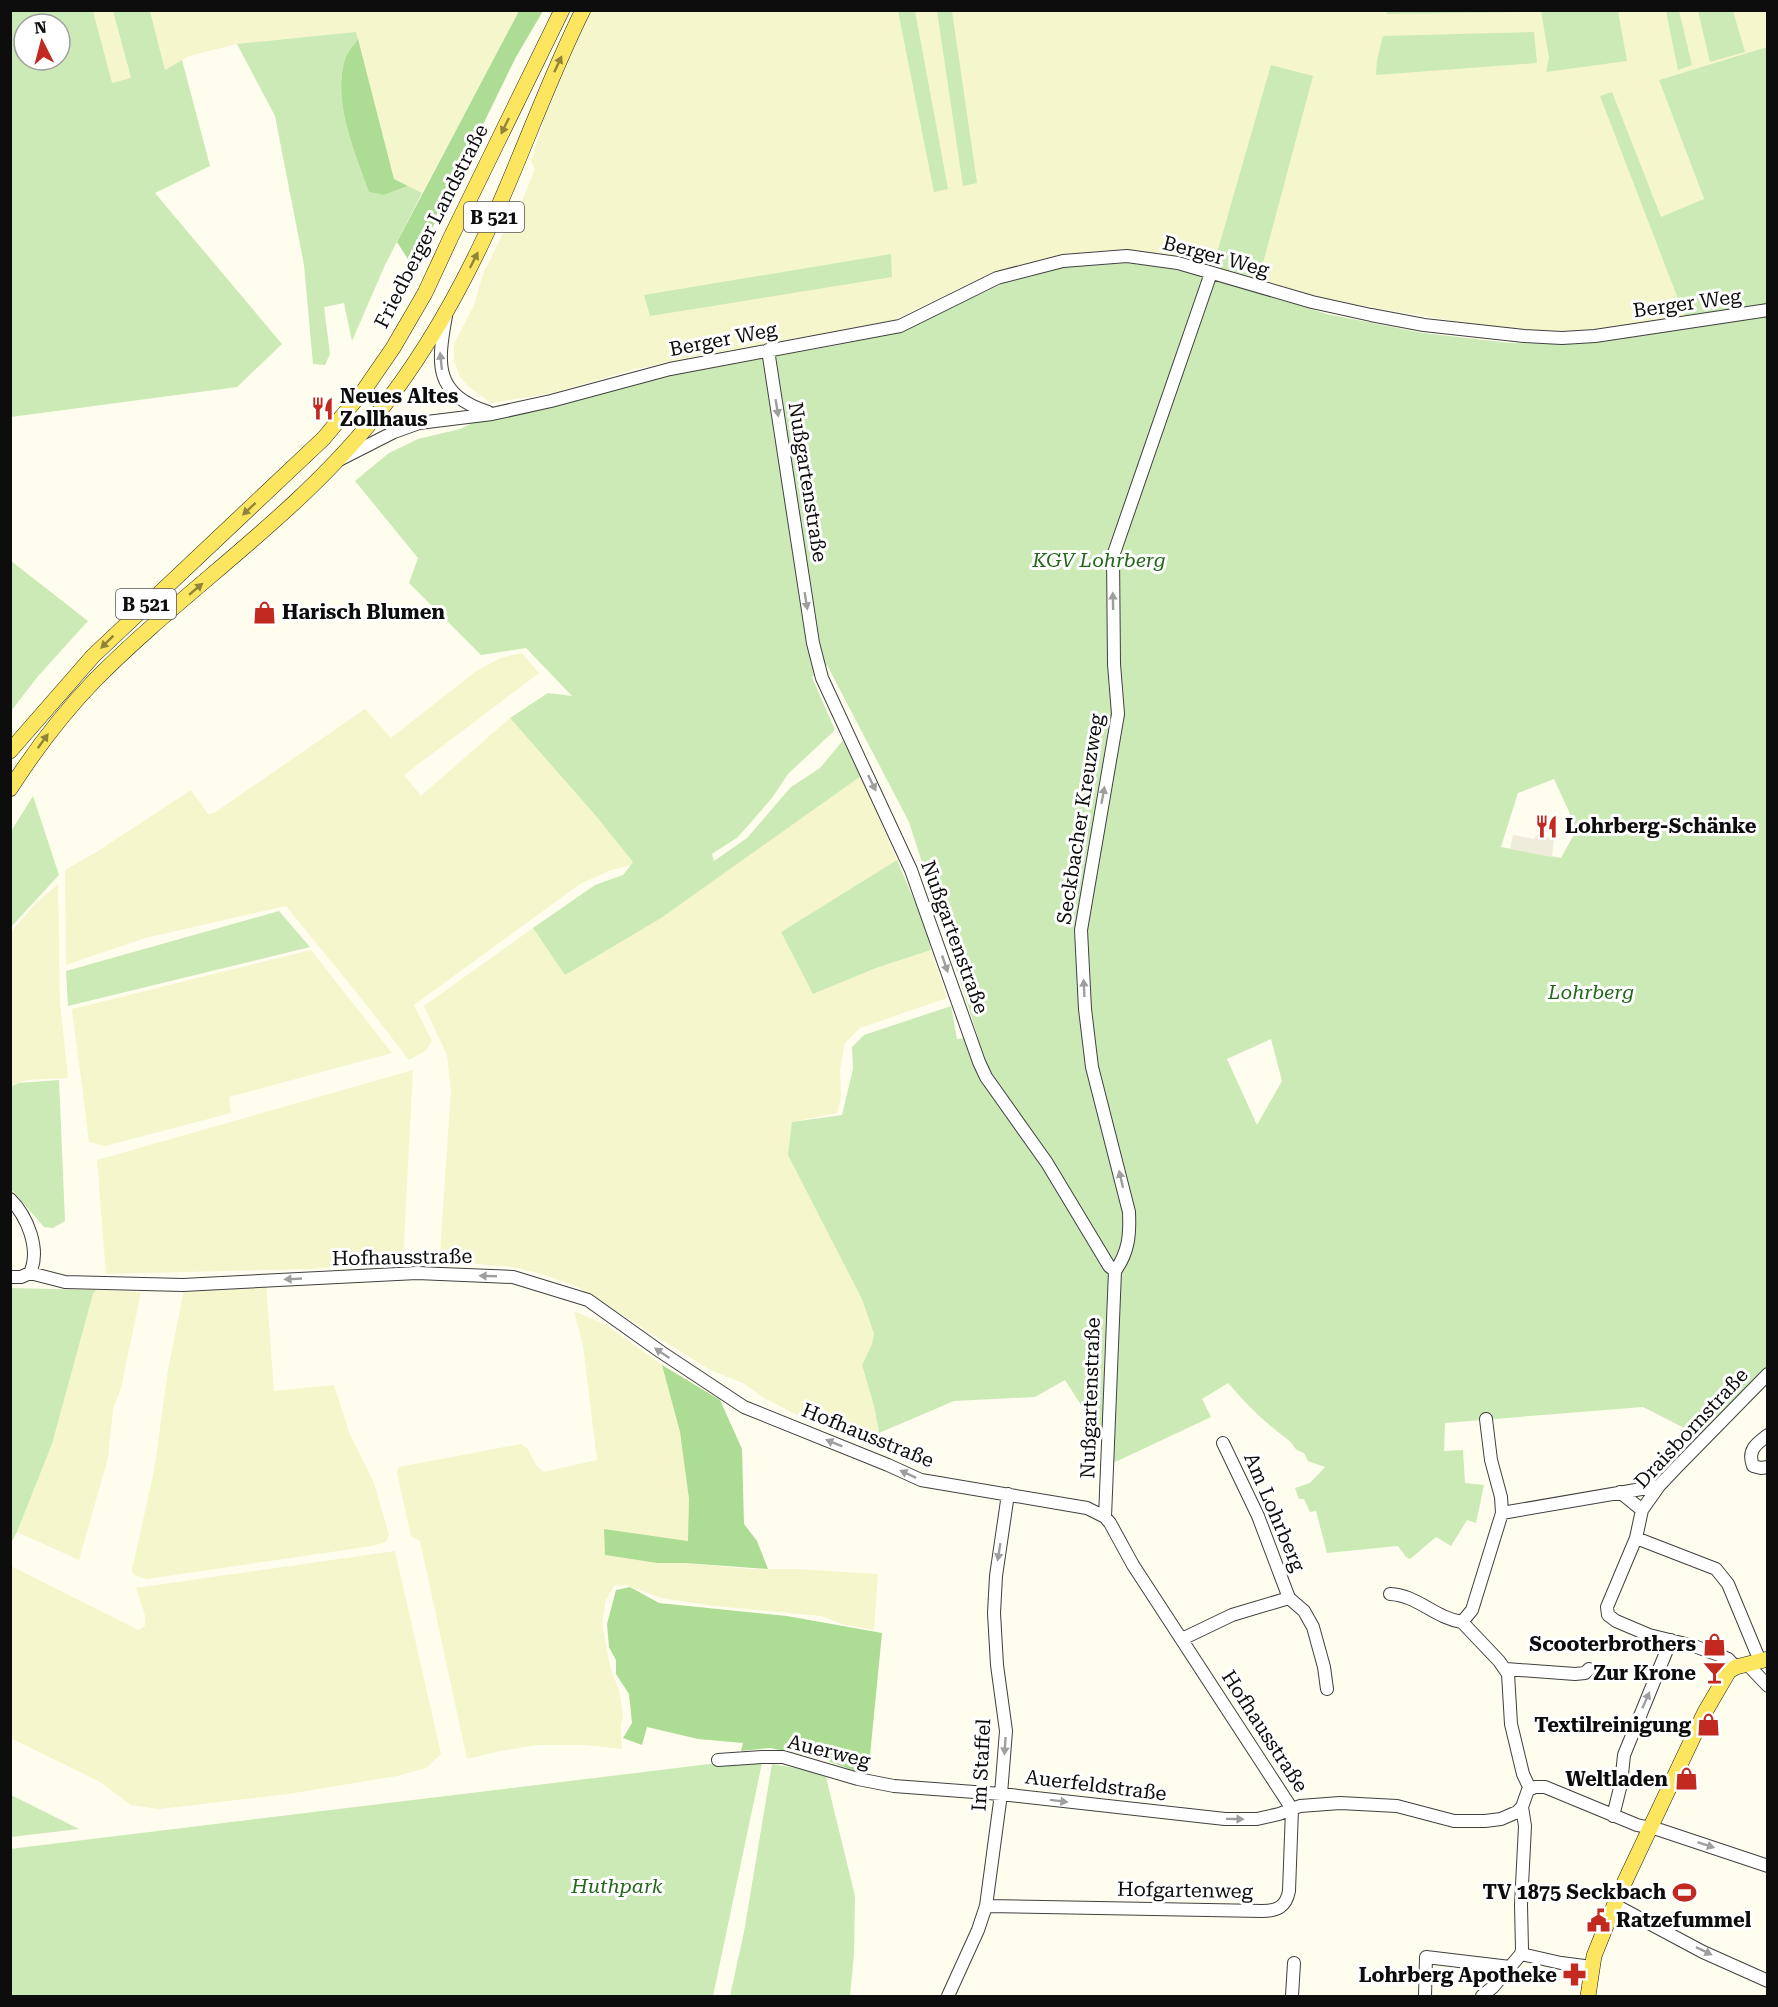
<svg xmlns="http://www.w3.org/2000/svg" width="1778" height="2007" viewBox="0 0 1778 2007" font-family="'Roboto Serif',serif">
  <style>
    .farmland { fill: #f5f6cc }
    .green { fill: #cceab5; fill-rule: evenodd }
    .forest { fill: #addc94 }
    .plaza { fill: #efecdc }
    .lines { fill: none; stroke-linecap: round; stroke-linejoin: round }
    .minor-casing { stroke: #404040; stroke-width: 14 }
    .major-casing { stroke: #1e1e1e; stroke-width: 16 }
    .minor { stroke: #fff; stroke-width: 12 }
    .major { stroke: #fde65f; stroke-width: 15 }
    .oneway { fill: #91843a }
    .oneway2 { fill: #9e9e9e }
    .labels { text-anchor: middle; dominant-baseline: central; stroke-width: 6; stroke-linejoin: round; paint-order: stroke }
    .shield { fill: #fff; stroke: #565656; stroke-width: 1.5 }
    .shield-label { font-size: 18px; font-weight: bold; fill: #0d0d0d }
    .street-label { font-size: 20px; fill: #0d0d0d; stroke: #fff }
    .poi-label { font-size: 20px; font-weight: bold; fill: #0d0d0d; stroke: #fff; text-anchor: end }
    .park-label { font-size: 20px; font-style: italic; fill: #24671b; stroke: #fff }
  </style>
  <rect width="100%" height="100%" fill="#fffded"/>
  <path class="farmland" d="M93,11H113L131,79L111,83Z
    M150,11H519L422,193L394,179L356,32L237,44L189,56L165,70Z
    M591,11H1767V47L1659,80L1704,200L1696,315L1609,328L1554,332L1478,325L1369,307L1316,296L1258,282L1202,263L1127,249L1063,254L993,272L892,321L842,332L697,356L632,370L552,393L491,403L469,387L460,377L454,361V344L474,305L483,274L505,229L519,208L535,169L531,162L548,106L566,61Z
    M522,653L539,673L404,775L421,796L510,718L596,816L634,862L628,866L611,870L580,884L414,1005L432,1041L425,1051L409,1060L365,1003L286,906L145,938L66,965L65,870L98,851L191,790L208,814L214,813L365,709L391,738L475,672L500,658Z
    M861,776L897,860L781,932L813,994L876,968L931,950L947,998L860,1028L845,1043L840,1069L841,1097L837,1113L792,1122L862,1299L874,1334L872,1344L862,1365L874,1406L879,1437L853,1434L799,1416L764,1398L743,1383L710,1370L576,1286L538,1273L512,1267L453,1262L440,1253L451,1090L447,1055L424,1006L533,928L565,975Z
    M58,884L60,1003L68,1078L27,1080L11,1086V932L35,904Z
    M311,950L392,1053L229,1097L231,1113L105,1146L89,1142L72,1009Z
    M413,1070L403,1260L310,1269L106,1274L97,1160Z
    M266,1284L274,1391L334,1385L349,1432L374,1483L389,1535L386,1542L372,1546L147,1579L134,1575L132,1570L154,1471L168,1370L184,1289Z
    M96,1290L141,1292L121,1388L113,1409L108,1458L79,1560L17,1532L52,1444L93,1294Z
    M574,1311L606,1325L662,1365L680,1432L689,1499V1541L604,1529L605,1555L657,1563H685L751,1569H796L878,1574L874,1630L842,1624L821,1616L714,1606L661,1598L626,1585L614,1586L606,1600L602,1625L611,1670L619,1690L623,1715L621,1726L622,1749L586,1745H536L500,1751L467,1759L420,1541L411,1536L397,1473L399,1467L521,1444L528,1449L536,1465L544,1472L597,1460L583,1345Z
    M395,1551L441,1754L426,1768L397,1776L288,1794L159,1809L131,1805L100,1782L11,1738V1566L138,1630L145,1626V1615L136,1588Z"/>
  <path class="green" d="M1388,10H1528L1529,12L1387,14Z
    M10,11H93L112,83L131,78L113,11H150L165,70L182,60L210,166L155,193L282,344L237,387L11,417ZM24,24H60V60H24Z
    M898,11H915L948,189L934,192Z
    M937,11H952L977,183L963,186Z
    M1541,11H1618L1627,61L1546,72L1549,58Z
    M1666,11H1679L1692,65L1678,70Z
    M1698,11H1733L1745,52L1710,62Z
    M356,32L358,39C354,45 347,52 345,59C332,101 355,153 369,192L384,195L408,186L422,193L385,265L352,341L344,303L324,307L330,354L325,365L313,364L304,265L275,116L237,44Z
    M1534,32L1537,63L1376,75L1377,60L1383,36Z
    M1767,47V1369L1704,1438L1643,1407L1445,1423L1444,1451L1463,1450L1465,1483L1484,1485L1476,1523L1467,1520L1451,1546L1436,1537L1410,1559L1406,1557L1398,1546L1327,1553L1316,1511L1310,1512L1304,1499H1299L1295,1488L1310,1483L1325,1467L1308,1461L1304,1453C1292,1449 1296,1446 1287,1439C1265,1423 1246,1404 1228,1383L1202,1399L1211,1417L1111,1464L1112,1453L1065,1380L1035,1397L954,1401L879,1433L874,1406L862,1365L872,1344L874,1334L862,1299L788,1155L792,1122L842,1115L853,1069L852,1047L864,1035L951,1006L957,1039L978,1037L909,822L827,665L812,677L835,730L788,774L772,798L738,837L712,854L714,861L747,838L791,787L820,768L845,738L861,776L661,918L565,975L533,928L595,885L623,875L633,862L596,816L510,718L548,693L572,696L526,648L481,655L409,583L418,558L355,481L389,453L418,439L460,429L474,422L551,407L600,392L670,375L838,345L900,332L1004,283L1064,267L1126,263L1166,268L1197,274L1327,314L1423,333L1510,343L1564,344L1700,327L1696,315L1685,317L1600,96L1612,92L1661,217L1704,199L1659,80ZM1554,779L1577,829L1561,858L1501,847L1518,793ZM1271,1039L1282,1081L1257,1125L1227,1059Z
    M1271,65L1313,76L1258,282L1213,267Z
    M891,254L892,277L650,316L644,295Z
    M11,561L88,621L39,675L11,711Z
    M33,796L59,875L11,927V831Z
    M897,860L926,928L931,950L876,968L813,994L781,932Z
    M279,911L310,947L68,1006L66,971Z
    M59,1080L65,1221L53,1228L44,1227L11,1189L10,1087L19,1083Z
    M11,1288L96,1290L93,1294L52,1444L17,1532L11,1543Z
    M718,1763H762L713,1996H11L10,1849Z
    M772,1764L825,1773L855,1896L854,1954L850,1996H730L744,1932Z
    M10,1795H11L79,1829L11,1837Z"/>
  <path class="forest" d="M519,11H543L516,57L422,249L411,264L397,242Z
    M358,39L394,179L408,186L384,195L369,192C355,153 332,101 345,59C347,52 354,45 358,39Z
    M662,1365L720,1400L742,1449L744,1524L757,1541L768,1569L685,1563H657L605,1555L604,1529L688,1541L689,1499L680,1432Z
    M630,1587L659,1603L787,1616L882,1633L868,1776L823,1759L770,1748L741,1751L743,1743L698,1739L647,1727L642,1745L623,1738L632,1723L629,1694L616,1674V1660L609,1647L607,1624L616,1590Z"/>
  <path class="plaza" d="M1513,835L1534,839L1536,836L1554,838L1552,857L1510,849Z"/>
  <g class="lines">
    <defs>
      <path id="minor" d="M446,316C437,365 434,394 488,412
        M768,350L813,643L822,678L911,870L979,1062L986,1077L1047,1163L1109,1266L1115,1271L1105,1517
        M339,460L394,432L419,423L492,414L551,401L670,369L900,326L997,278L1063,261L1127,256L1178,263L1312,302L1371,315L1424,325L1524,336L1562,338L1595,336L1768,310
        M10,1199C27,1216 41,1249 30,1273
        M1115,1271C1129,1252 1130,1234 1129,1212L1092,1067L1085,1009L1081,930L1118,714L1114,664L1113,556L1211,273
        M10,1277H21L30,1273L65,1282L183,1285L417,1273L513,1277L588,1300L661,1352L744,1407L888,1465L921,1480L1087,1508L1105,1517L1110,1523L1133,1565L1292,1809
        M1768,1435C1756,1444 1747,1450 1753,1466L1761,1468L1768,1467
        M1223,1443L1258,1516L1289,1598L1304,1611L1313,1627L1324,1667L1327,1689
        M1620,1492L1642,1510
        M1502,1513L1659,1486
        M1636,1538L1716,1569L1728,1584L1760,1661
        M1390,1594C1417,1595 1435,1618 1462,1622L1499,1661L1508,1674L1511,1724L1523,1774L1530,1789
        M1462,1622L1472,1610L1502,1513L1501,1497L1491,1460L1486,1419
        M1182,1639L1232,1615L1289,1598
        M1748,1665L1768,1686
        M1736,1667L1728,1659L1719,1655L1694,1646L1649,1635L1616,1621L1608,1615L1607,1607L1636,1538L1642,1510L1659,1486L1676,1468L1768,1374
        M1506,1669L1575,1674L1585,1673L1589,1669
        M718,1760L762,1757H783L858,1779L894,1786L1001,1794L1225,1819H1257L1279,1814L1300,1806L1340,1803L1397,1806L1454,1821H1485L1501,1819L1517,1812L1522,1807L1528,1790L1535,1787H1545L1637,1825L1660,1830L1768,1866
        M1613,1816L1621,1784L1624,1755L1671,1640
        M1615,1905L1703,1952L1768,1981
        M986,1906L1262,1911C1277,1911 1286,1907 1289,1891L1292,1809
        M1521,1954L1561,1963L1592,1967
        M948,1996L978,1930L986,1906L1001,1794L1006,1731L997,1665L994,1613L996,1576L1008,1494
        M1292,1996L1294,1963
        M1425,1996L1426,1957L1510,1967
        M1482,1996L1493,1987L1521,1954L1522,1949L1521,1905L1525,1826L1522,1807"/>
      <path id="major" d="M10,751L93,656L324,438L364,390L393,348L425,293L451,237L562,10
        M10,789C35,750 63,713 95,680C185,589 294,518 375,417C420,361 457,297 487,232C521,159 547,82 583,10
        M1588,1996L1594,1956L1618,1896L1705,1712L1729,1671L1736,1667L1768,1659"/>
    </defs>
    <use href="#minor" class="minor-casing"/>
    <use href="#major" class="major-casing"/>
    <use href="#minor" class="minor"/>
    <use href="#major" class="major"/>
  </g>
  <defs><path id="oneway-solid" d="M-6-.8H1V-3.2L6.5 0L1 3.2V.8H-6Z" transform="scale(1.5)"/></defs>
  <g class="oneway">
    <use href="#oneway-solid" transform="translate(558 64) rotate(-65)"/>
    <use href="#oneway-solid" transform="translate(505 126) rotate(116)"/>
    <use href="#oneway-solid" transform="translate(474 260) rotate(-63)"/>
    <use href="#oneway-solid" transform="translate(249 509) rotate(137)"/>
    <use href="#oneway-solid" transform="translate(196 589) rotate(-40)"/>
    <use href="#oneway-solid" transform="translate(107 642) rotate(135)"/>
    <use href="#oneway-solid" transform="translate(43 741) rotate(-54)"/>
  </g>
  <g class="oneway2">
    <use href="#oneway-solid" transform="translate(441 361) rotate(-96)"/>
    <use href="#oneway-solid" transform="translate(777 408) rotate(81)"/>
    <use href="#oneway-solid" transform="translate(806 601) rotate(81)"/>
    <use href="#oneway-solid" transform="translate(1113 601) rotate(-91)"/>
    <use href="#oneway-solid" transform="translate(872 783) rotate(64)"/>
    <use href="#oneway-solid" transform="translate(1103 795) rotate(-80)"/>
    <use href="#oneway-solid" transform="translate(945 964) rotate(71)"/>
    <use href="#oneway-solid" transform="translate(1084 988) rotate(-93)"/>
    <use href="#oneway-solid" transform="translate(1121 1179) rotate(-103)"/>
    <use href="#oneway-solid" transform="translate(488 1276) rotate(-178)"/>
    <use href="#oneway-solid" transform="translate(293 1279) rotate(177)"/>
    <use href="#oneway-solid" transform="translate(662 1353) rotate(-146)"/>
    <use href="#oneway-solid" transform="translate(834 1443) rotate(-158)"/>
    <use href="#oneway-solid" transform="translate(908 1474) rotate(-155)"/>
    <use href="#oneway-solid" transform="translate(999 1552) rotate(99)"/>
    <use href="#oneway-solid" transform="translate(1646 1700) rotate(-66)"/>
    <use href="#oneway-solid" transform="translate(1005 1746) rotate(94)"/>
    <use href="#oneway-solid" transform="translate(1059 1801) rotate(7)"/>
    <use href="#oneway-solid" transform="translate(1235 1819) rotate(1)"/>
    <use href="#oneway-solid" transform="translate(1706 1845) rotate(18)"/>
    <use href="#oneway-solid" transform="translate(1704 1951) rotate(26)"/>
  </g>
  <defs>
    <symbol id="restaurant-bare" viewBox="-9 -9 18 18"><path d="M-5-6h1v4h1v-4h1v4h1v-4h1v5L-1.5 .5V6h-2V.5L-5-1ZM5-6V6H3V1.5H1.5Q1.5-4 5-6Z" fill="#c12921" stroke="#fff" stroke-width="2.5" paint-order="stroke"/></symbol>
    <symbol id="shop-bare" viewBox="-9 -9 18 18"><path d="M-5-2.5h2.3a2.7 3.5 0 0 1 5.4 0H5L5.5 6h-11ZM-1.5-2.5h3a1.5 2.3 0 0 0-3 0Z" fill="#c12921" stroke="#fff" stroke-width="2.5" paint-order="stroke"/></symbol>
    <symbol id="bar-bare" viewBox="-9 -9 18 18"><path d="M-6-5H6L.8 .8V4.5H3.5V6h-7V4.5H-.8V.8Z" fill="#c12921" stroke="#fff" stroke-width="2.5" paint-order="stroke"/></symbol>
    <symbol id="stadium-bare" viewBox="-9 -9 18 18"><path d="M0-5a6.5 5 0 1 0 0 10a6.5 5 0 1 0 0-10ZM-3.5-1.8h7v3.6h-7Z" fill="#c12921" stroke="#fff" stroke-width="2.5" paint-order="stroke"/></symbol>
    <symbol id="civic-bare" viewBox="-9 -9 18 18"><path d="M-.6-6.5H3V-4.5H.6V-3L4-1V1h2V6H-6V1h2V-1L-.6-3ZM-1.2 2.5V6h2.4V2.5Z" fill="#c12921" stroke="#fff" stroke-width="2.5" paint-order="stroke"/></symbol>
    <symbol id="pharmacy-bare" viewBox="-9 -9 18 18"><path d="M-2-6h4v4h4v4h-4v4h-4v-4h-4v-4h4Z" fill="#c12921" stroke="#fff" stroke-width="2.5" paint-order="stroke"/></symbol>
  </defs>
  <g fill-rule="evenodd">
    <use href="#restaurant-bare" x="306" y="392" width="33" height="33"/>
    <use href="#shop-bare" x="248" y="596" width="33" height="33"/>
    <use href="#restaurant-bare" x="1530" y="810" width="33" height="33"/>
    <use href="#shop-bare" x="1698" y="1628" width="33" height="33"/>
    <use href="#bar-bare" x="1698" y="1656" width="33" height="33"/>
    <use href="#shop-bare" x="1692" y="1708" width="33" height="33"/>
    <use href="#shop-bare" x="1670" y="1762" width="33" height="33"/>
    <use href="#stadium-bare" x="1668" y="1876" width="33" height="33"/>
    <use href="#civic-bare" x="1582" y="1904" width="33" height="33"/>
    <use href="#pharmacy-bare" x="1558" y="1958" width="33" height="33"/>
  </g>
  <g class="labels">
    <g class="shield">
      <rect x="464" y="202" width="60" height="30" rx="4.5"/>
      <rect x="116" y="589" width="60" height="30" rx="4.5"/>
    </g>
    <g class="shield-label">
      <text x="494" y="217">B 521</text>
      <text x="146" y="604">B 521</text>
    </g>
    <g class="street-label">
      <text transform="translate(431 226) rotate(-63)">Friedberger Landstraße</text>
      <text transform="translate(1216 256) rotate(15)">Berger Weg</text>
      <text transform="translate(1687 303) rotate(-8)">Berger Weg</text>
      <text transform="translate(723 339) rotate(-11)">Berger Weg</text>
      <text transform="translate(808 482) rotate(81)">Nußgartenstraße</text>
      <text transform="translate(1080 819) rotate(-81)">Seckbacher Kreuzweg</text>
      <text transform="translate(955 937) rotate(70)">Nußgartenstraße</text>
      <text transform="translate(402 1257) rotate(-1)">Hofhausstraße</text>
      <text transform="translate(1090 1398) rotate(-88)">Nußgartenstraße</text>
      <text transform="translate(1691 1428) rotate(-47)">Draisbornstraße</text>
      <text transform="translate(868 1435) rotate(22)">Hofhausstraße</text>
      <text transform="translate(1275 1512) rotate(67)">Am Lohrberg</text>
      <text transform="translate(1265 1731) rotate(57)">Hofhausstraße</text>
      <text transform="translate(829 1751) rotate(14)">Auerweg</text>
      <text transform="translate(981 1765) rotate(-87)">Im Staffel</text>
      <text transform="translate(1096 1785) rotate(7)">Auerfeldstraße</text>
      <text transform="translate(1185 1890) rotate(1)">Hofgartenweg</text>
    </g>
    <g class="poi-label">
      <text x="340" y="396" text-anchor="start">Neues Altes<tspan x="340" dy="23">Zollhaus</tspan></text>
      <text x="282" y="612" text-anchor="start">Harisch Blumen</text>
      <text x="1565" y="826" text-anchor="start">Lohrberg-Schänke</text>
      <text x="1696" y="1644">Scooterbrothers</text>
      <text x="1696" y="1673">Zur Krone</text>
      <text x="1691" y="1725">Textilreinigung</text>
      <text x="1668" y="1779">Weltladen</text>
      <text x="1666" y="1892">TV 1875 Seckbach</text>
      <text x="1616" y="1920" text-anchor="start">Ratzefummel</text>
      <text x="1557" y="1975">Lohrberg Apotheke</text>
    </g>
    <g class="park-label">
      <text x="1099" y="560">KGV Lohrberg</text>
      <text x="1591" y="992">Lohrberg</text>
      <text x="617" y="1886">Huthpark</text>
    </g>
  </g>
  <rect width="1778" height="2007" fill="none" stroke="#0d0d0d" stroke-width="24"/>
  <g transform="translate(42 42) rotate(354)"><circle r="28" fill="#ffffff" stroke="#9e9e9e" stroke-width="1.5"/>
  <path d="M0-4.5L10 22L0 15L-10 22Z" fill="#c12921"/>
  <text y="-9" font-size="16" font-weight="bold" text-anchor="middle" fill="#0d0d0d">N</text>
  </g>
</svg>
